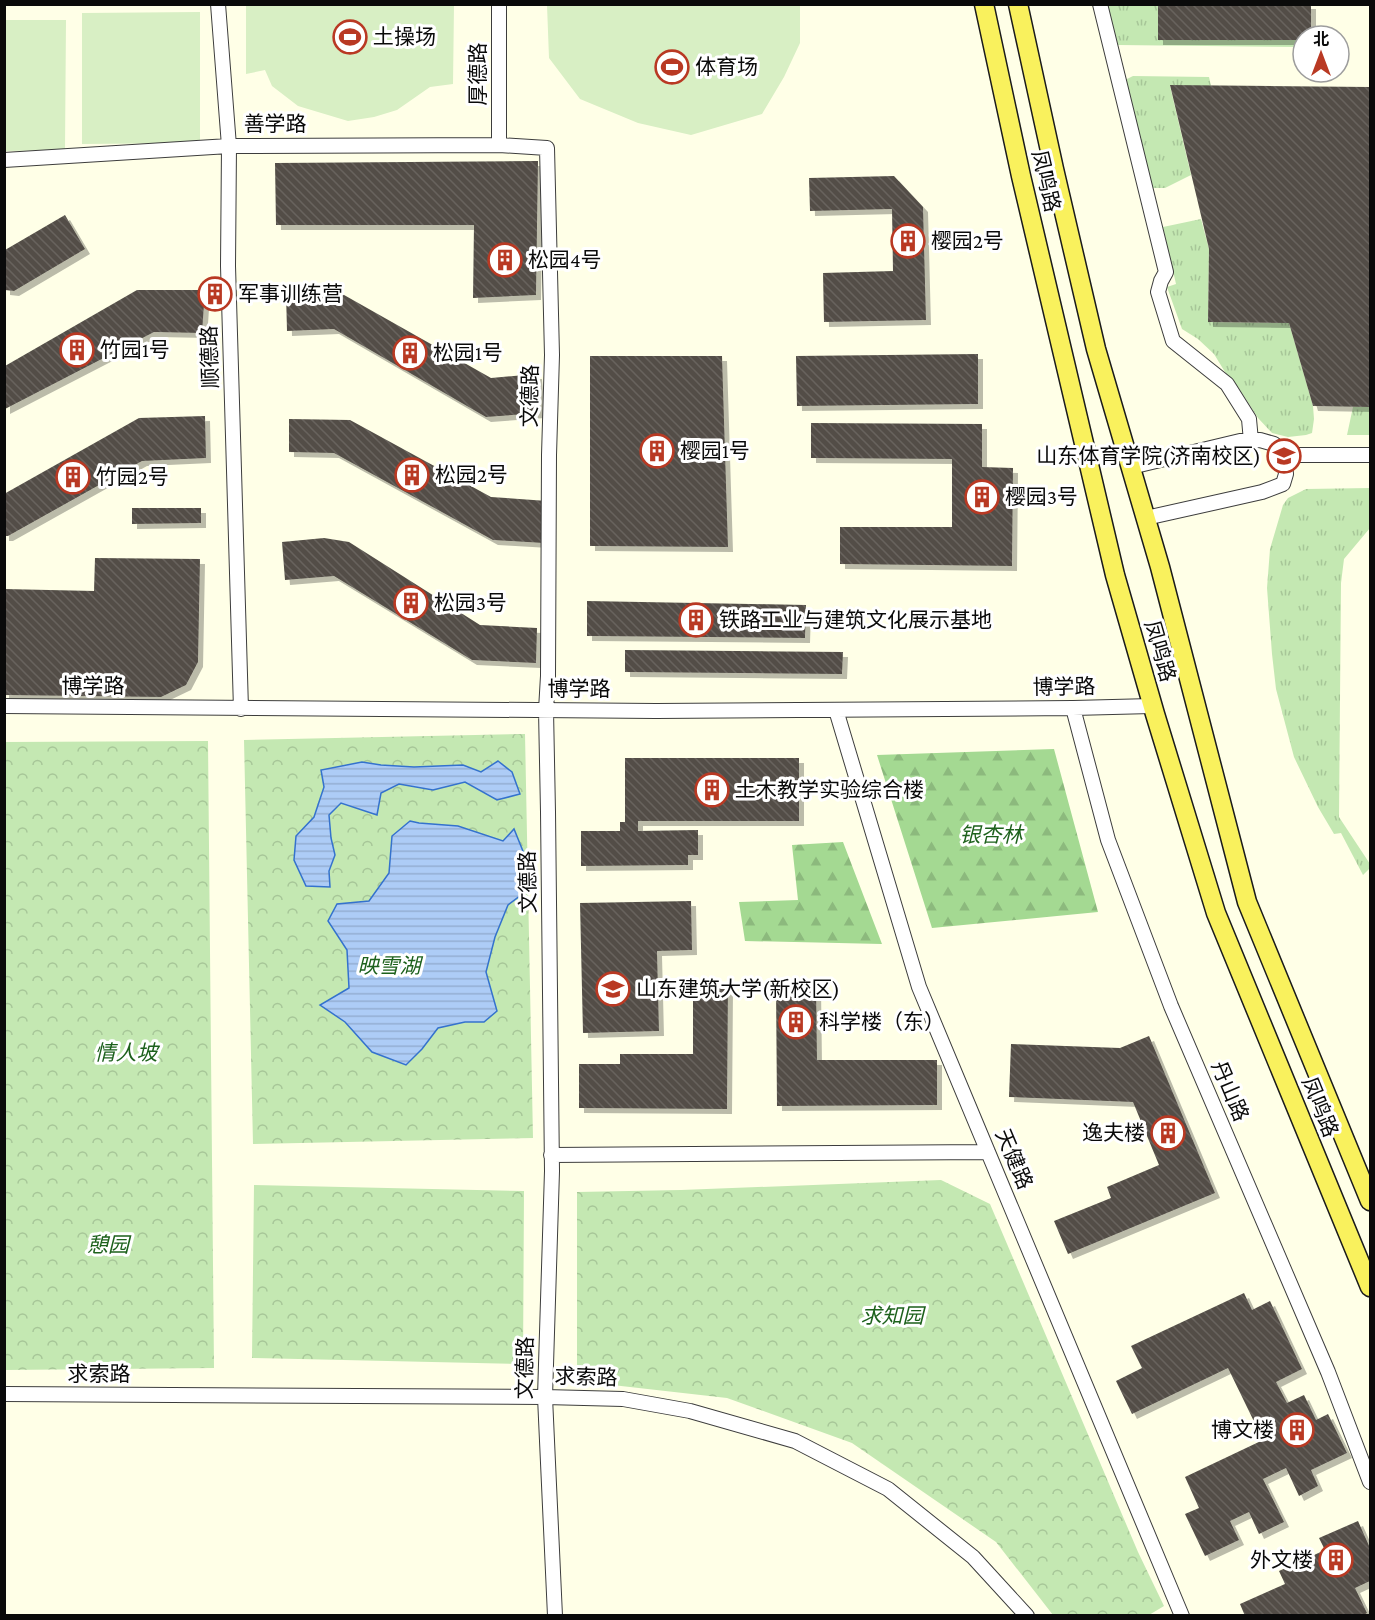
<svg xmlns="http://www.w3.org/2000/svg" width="1375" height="1620" viewBox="0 0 1375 1620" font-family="'Crimson Pro','Noto Sans SC',serif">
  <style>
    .grass { fill: url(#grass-tufts) }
    .forest { fill: url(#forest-firs) }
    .park { fill: url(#park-crowns) }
    .pitch { fill: #d8efc4 }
    .water { fill: url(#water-rules); stroke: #3472cd; stroke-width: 1.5 }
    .building { fill: url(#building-back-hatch); filter: url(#shadow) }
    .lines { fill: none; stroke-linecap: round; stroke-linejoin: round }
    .minor-casing { stroke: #3d3d3d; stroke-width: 16 }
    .major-casing { stroke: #1b1b1b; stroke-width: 21 }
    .minor { stroke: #fff; stroke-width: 14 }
    .major { stroke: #f9f15d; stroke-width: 18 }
    .labels { text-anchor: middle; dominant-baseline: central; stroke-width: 6; stroke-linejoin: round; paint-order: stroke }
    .poi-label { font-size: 21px; fill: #0a0a0a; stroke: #fff; text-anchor: start }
    .street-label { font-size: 21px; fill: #0a0a0a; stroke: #fff }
    .park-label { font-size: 21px; font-style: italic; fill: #1d611c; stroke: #fff }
  </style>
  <defs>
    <pattern id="grass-tufts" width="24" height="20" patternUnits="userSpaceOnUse" patternTransform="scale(1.5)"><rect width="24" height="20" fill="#c4e8b2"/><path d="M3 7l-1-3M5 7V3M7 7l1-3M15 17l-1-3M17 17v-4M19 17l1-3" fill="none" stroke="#a7c698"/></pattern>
    <pattern id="forest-firs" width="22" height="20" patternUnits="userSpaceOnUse" patternTransform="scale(1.5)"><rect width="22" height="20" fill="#a4d992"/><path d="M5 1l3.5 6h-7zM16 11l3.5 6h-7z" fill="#8cb97d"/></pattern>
    <pattern id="park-crowns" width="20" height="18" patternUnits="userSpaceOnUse" patternTransform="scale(1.5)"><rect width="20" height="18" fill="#c4e8b2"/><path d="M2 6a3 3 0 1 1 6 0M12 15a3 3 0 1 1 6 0" fill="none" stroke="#a7c698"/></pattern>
    <pattern id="water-rules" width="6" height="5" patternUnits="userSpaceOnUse" patternTransform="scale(1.5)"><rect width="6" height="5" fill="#adccf6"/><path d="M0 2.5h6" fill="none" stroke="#94aed2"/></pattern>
    <pattern id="building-back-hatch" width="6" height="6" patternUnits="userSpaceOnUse" patternTransform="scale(1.5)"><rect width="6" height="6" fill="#534e47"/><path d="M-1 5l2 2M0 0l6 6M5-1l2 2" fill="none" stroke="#67635d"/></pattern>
    <filter id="shadow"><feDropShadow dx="5" dy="5" stdDeviation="0" flood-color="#0004"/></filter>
  </defs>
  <rect width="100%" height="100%" fill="#ffffe7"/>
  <path class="grass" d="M1107,5H1158V40H1303V47L1118,45Z
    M1133,76L1209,77L1211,86H1170L1191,175L1165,188H1153L1125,85V80Z
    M1201,219L1209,249L1208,322L1289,323L1313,406L1314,419L1312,433L1306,435L1288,437L1272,433L1258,418L1238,387L1225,372L1214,354L1198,339L1182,329L1167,287L1176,284L1163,227Z
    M1370,319V435H1347L1353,407H1370Z
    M1370,488V528L1344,559L1341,583L1339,817L1370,864V868L1363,875L1341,833L1334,834L1318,807L1294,757L1276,689L1272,654L1267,588L1270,549L1283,505L1288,498L1306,489Z"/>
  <path class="forest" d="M1054,749L1098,912L932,928L877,755Z
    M843,842L882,944L745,941L739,902L798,900L792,845Z"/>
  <path class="park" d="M525,734L533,1138L253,1144L244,740Z
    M208,741L214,1368L5,1370V742Z
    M941,1180L990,1204L1138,1552L1164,1606L1149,1615H1053L996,1542L852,1443L727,1398L577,1381V1192L681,1190Z
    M254,1185L524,1191L523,1364L252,1358Z"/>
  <path class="pitch" d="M246,5H454L453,84L430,87L397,110L374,117L348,121L298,106L272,86L265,70L246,74Z
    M547,5H800V43L784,77L762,114L691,135L638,123L580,99L549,58Z
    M200,12V143L82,144V13Z
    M4,20H66L65,150L5,151Z"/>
  <path class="water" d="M498,761L512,772L520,794L497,800L465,782L433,790L399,784L381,793L377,815L341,803L329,815L331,838L335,855L329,871L330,887L306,886L294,860L296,836L314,817L324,787L321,770L362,762L381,765L414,767L463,765L481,772Z
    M410,821L419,823L458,826L503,841L514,829L527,861L521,895L508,905L495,937L486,972L497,1011L484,1022H465L438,1028L422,1049L406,1065L372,1052L345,1022L320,1005L349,988L347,950L328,921L337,904L369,901L389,873L392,836Z"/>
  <path class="building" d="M1158,4H1311V36H1303V40H1158Z
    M1170,85L1370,87V407L1313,406L1289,323L1208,322L1209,249Z
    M538,161L536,295L473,298L474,225H276L275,163Z
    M894,176L923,207L926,320L824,322L823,273L893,271L892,209L810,211L809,178Z
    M65,215L85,249L14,291L5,290V250Z
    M208,284H221V304L209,305Z
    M137,290H205L202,333L154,332L5,409V366Z
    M337,291L491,378L537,374L540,413L486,417L334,329L287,331L286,293Z
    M978,354V404L797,406L796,356Z
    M590,356H722L728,547L590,546Z
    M205,416L206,458L142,461L8,536H4V494L139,418Z
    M289,419L350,420L491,497L547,501L544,543L493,540L334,453L289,452Z
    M811,423L982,424V467L1013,468L1012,566L840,564V527H952V459L811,458Z
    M132,508H201V523L132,524Z
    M324,538L349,542L480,625L537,628L536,663L472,660L334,576L285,580L282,542Z
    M95,558L200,559L198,662L186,685L161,697L4,695V589L94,591Z
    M587,601L806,605L805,638L587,636Z
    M625,650L843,652L842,674L625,672Z
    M625,758H799V821H638V831L698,830V855H688V865L581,866V831H620V822H625Z
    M691,901L692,950L657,951L659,1031L583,1033L580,903Z
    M693,983L728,984L727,1109L579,1108V1064H620V1054H693Z
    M776,984H816L817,1060H937V1105L777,1106Z
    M1149,1036L1215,1193L1068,1254L1054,1221L1111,1198L1107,1187L1159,1165L1133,1102L1009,1097L1011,1044L1120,1048Z
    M1244,1293L1252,1310L1270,1301L1302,1369L1276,1382L1287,1403L1304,1395L1316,1420L1328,1414L1347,1453L1311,1470L1318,1486L1299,1496L1286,1468L1263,1479L1284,1522L1259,1534L1249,1512L1230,1521L1239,1540L1205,1556L1185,1514L1199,1508L1185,1477L1263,1440L1228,1368L1132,1414L1116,1381L1142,1368L1131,1346Z
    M1358,1521L1370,1548V1581L1355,1588L1367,1613L1362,1616H1245L1240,1604L1285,1584L1279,1571L1325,1550L1319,1538Z"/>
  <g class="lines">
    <defs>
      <path id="minor" d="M218,4L229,146L228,266L241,709
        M1100,4L1166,272L1161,281L1158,292L1173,341L1227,384L1249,419L1251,441
        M499,145V4
        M4,160L229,146L499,145L547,148L552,355L549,455L548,676L546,710L548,812L552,1171L545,1397L555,1616
        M1131,467L1240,441L1260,440L1274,444L1284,455H1370
        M1146,518L1262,492L1283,484L1286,474L1284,455
        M4,706L656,711L1073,708L1152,706
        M1073,708L1108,840L1171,1006L1328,1372L1370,1482
        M836,710L919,987L1182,1616
        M551,1155L988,1152
        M4,1394L545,1397L623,1399L690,1411L795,1441L888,1489L973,1557L1027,1616"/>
      <path id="major" d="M984,4L1021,176L1115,575L1155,714L1216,913L1370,1287
        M1018,4L1054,169L1096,349L1160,567L1247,902L1370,1201"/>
    </defs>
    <use href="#minor" class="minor-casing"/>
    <use href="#major" class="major-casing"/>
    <use href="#minor" class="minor"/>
    <use href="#major" class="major"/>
  </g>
  <defs>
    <symbol id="stadium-ring" viewBox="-11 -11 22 22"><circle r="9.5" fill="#fff" stroke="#b93923" stroke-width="1.5"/><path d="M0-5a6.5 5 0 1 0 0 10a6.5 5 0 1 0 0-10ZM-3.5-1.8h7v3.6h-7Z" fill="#b93923"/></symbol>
    <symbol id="building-ring" viewBox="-11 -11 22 22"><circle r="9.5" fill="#fff" stroke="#b93923" stroke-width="1.5"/><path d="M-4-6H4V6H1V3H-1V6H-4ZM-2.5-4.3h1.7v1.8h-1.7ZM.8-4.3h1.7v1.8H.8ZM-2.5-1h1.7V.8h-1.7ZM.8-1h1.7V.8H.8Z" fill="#b93923"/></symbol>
    <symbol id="university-ring" viewBox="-11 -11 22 22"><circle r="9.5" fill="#fff" stroke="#b93923" stroke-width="1.5"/><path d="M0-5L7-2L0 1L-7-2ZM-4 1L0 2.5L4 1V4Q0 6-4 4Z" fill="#b93923"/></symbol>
  </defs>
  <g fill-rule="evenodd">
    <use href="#stadium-ring" x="331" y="18" width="38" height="38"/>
    <use href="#stadium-ring" x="653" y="48" width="38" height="38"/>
    <use href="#building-ring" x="889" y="222" width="38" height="38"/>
    <use href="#building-ring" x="486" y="241" width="38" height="38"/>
    <use href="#building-ring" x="196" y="275" width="38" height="38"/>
    <use href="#building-ring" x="58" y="331" width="38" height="38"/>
    <use href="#building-ring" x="391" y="334" width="38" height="38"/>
    <use href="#building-ring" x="638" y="432" width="38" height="38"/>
    <use href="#university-ring" x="1265" y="437" width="38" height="38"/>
    <use href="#building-ring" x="393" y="456" width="38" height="38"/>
    <use href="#building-ring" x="54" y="458" width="38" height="38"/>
    <use href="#building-ring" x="963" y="478" width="38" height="38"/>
    <use href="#building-ring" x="392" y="584" width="38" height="38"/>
    <use href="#building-ring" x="677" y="601" width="38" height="38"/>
    <use href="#building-ring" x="693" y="771" width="38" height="38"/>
    <use href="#university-ring" x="594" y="970" width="38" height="38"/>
    <use href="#building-ring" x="777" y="1003" width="38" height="38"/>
    <use href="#building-ring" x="1149" y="1114" width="38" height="38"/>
    <use href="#building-ring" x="1278" y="1411" width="38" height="38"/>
    <use href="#building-ring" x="1317" y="1541" width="38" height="38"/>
  </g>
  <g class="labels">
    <g class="poi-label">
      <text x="373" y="37">土操场</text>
      <text x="695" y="67">体育场</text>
      <text x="931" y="241">樱园2号</text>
      <text x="528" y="260">松园4号</text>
      <text x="238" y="294">军事训练营</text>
      <text x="100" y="350">竹园1号</text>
      <text x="433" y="353">松园1号</text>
      <text x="680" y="451">樱园1号</text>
      <text x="1261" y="456" text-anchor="end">山东体育学院(济南校区)</text>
      <text x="435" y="475">松园2号</text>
      <text x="96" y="477">竹园2号</text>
      <text x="1005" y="497">樱园3号</text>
      <text x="434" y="603">松园3号</text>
      <text x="719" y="620">铁路工业与建筑文化展示基地</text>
      <text x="735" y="790">土木教学实验综合楼</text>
      <text x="636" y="989">山东建筑大学(新校区)</text>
      <text x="819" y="1022">科学楼（东）</text>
      <text x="1145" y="1133" text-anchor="end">逸夫楼</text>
      <text x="1274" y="1430" text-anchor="end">博文楼</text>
      <text x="1313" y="1560" text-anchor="end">外文楼</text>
    </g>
    <g class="street-label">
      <text transform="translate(478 74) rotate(-90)">厚德路</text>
      <text x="275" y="124">善学路</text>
      <text transform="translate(1046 181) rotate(77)">凤鸣路</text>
      <text transform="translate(210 357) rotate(-92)">顺德路</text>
      <text transform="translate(530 396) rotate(-89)">文德路</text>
      <text transform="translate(1160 651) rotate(74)">凤鸣路</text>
      <text x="93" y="686">博学路</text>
      <text transform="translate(1064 687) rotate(-1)">博学路</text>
      <text x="579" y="689">博学路</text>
      <text transform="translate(528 882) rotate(-91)">文德路</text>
      <text transform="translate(1230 1091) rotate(67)">丹山路</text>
      <text transform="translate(1320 1107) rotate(68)">凤鸣路</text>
      <text transform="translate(1014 1159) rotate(67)">天健路</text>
      <text transform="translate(525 1368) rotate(-89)">文德路</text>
      <text x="99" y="1374">求索路</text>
      <text transform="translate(586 1377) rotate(2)">求索路</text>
    </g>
    <g class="park-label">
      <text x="991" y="835">银杏林</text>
      <text x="389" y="966">映雪湖</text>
      <text x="126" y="1053">情人坡</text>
      <text x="108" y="1245">憩园</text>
      <text x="892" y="1316">求知园</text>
    </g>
  </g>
  <rect width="1375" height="1620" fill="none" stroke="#0a0a0a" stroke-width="12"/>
  <g transform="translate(1321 54)"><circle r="28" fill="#ffffff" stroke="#9d9d9d" stroke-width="1.5"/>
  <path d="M0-4.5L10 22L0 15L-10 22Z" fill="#b93923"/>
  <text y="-9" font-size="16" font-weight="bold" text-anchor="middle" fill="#0a0a0a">北</text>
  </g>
</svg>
